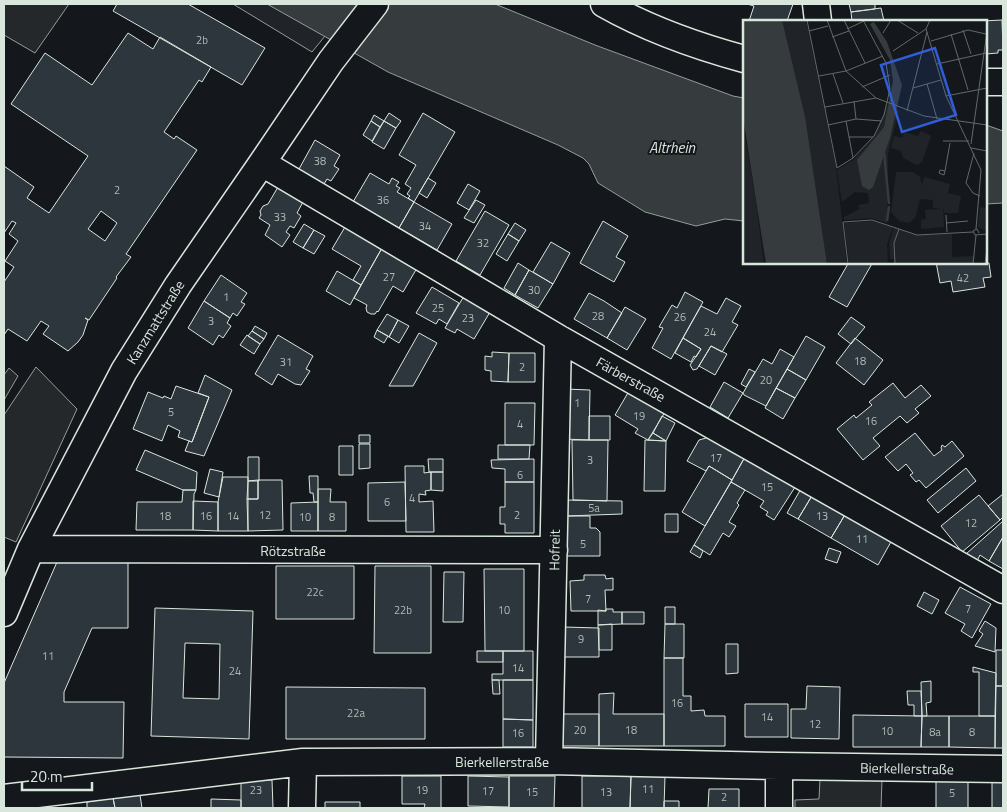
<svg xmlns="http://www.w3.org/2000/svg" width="1007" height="812" viewBox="0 0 1007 812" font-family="'Titillium Web',sans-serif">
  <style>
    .green { fill: #202428; stroke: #939e99 }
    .parking { fill: #24282b; stroke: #939e99 }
    .water { fill: #363b3e; stroke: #939e99 }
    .building { fill: #2c363c; stroke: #d8e6dc; fill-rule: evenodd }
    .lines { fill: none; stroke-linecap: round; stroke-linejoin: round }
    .minor-casing { stroke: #d8e6dc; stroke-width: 29 }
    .minor { stroke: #14181c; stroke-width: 26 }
    .labels { text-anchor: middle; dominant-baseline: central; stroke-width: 4; stroke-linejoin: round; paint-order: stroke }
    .number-label { font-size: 11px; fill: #adbab4 }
    .street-label { font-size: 14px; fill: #d8e6dc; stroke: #14181c }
    .water-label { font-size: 15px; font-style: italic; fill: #d8e6dc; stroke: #14181c }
    .inset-river { fill: none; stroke: #363b3e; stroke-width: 2.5 }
    .inset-road { fill: none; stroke: #626a69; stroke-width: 1 }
    .view { fill: #305dd8; fill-opacity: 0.15; stroke: #305dd8; stroke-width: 2.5 }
    .inset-edge { fill: none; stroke: #d8e6dc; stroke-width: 2.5 }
  </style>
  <rect width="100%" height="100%" fill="#14181c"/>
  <path class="green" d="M233,4H351L312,52Z"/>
  <path class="parking" d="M4,4H69L35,53L4,35Z
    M36,367L77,409L16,542L4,537V415Z
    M9,368L18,376L4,400V375Z
    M820,779H882L881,808H795V800L819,799Z"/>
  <path class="water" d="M267,4H495L595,45L733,96L744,98V221L725,219L696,226L645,212L598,183L589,164L583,158L558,145L388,72Z
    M986,125L1003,131V203L986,204Z"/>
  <path class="building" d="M117,4H188L265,48L242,85L113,11Z
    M747,4H793L787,21H749L754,6Z
    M849,4H875V9L851,12Z
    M881,8L884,21H852L851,12Z
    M1002,20L1003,50H998V53L986,54V21H982Z
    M128,33L153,49L160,37L211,67L202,82L199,80L164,132L174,139L176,136L197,150L126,254L131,257L116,277L117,278L89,320L85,318L88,320L83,335L78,342L68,351L43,334L49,326L41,321L27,341L8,329L4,335V282L14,267L5,261L18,241L9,234L16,223L12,221L4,233V166L34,187L27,198L49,213L88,156L11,104L45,53L92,85ZM101,211L117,223L105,241L88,229Z
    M389,113L401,121L396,128L384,121Z
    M423,113L455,132L414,202L408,198L410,196L407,194L411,188L405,184L416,165L399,155Z
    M374,115L384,121L380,127L371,121Z
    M371,121L380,127L372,141L363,135Z
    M384,121L396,128L384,149L372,142Z
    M315,140L340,155L334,166L339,169L331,181L327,179L324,184L299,169Z
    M370,173L389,184L392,178L399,182L396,186L400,188L397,192L414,202L399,228L353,202Z
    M428,178L436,183L427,198L419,193Z
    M468,184L480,191L469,210L457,203Z
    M278,187L303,202L297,213L301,216L294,228L290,226L286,232L290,235L282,247L265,235L270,225L259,218L261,215L260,211L263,206L268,204Z
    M476,200L485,205L474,223L464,218Z
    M414,202L452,224L437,250L399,228Z
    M485,211L509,225L480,275L456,261Z
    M603,221L628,236L616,257L625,262L614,282L580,263Z
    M515,223L526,230L519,241L508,234Z
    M304,224L314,230L303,248L293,242Z
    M345,227L382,248L361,285L353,280L361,266L332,249Z
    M314,230L325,236L314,254L303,248Z
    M508,234L519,241L507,261L496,254Z
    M551,242L570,253L553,284L533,272Z
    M382,248L417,268L403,292L393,286L378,312L377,311L375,314H371L367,312L366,308L367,305L354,298Z
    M849,262H873L847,307L829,297Z
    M936,262L989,263L991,277L983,278L985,287L953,292L951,281L940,283Z
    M518,263L529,270L515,295L504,288Z
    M529,270L553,284L538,308L515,295Z
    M337,271L361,285L350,305L326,291Z
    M221,275L247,293L241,302L245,304L237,316L233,313L230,318L204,301Z
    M432,287L459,303L447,324L439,319L436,324L416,313Z
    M685,292L703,302L671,359L652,348L663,328L659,327L672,305L677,308Z
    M589,293L604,301L622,313L607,338L574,319Z
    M464,296L490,312L474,339L457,329L455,333L445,328Z
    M726,298L741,306L732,322L738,325L722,352L711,346L697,369L693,370L690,365L701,349L683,338L701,306L717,314Z
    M204,301L230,318L227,323L231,326L223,338L219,335L213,345L188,328Z
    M625,307L646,319L627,350L607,338Z
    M387,314L398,320L389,337L377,330Z
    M851,317L865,327L851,344L838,334Z
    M398,320L409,326L399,343L389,337Z
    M255,326L267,333L264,339L252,331Z
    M377,330L388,336L384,343L374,337Z
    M252,331L264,339L260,344L248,336Z
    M419,333L437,343L413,386H389Z
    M247,335L260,344L254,354L240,345Z
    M278,335L313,356L306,369L310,371L301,385L295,384L278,374L272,385L255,374Z
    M806,336L825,347L806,380L787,369Z
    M683,338L701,349L696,357L694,356L691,362L675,353Z
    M855,338L883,360L864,385L836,363Z
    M711,346L727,354L715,375L699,366Z
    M780,349L794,357L766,406L744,395L743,393L763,359L772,364Z
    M492,352L509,353L508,382L491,381V371L485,370V356L492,357Z
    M509,353H535V382H508Z
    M749,369L755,372L746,387L741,384Z
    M787,369L806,380L795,398L776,388Z
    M205,375L232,390L204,456L185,451L189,441L192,442L209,397L198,393Z
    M724,382L743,393L728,418L710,407Z
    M893,383L905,398L921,385L931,396L915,409L919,413L907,423L900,416L873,438L880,446L863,460L837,429L854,415L856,418L872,405L869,402Z
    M176,386L209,397L192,442L178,437L180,431L168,425L162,441L133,429L148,392L163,398L164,396L171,399Z
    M776,388L795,398L783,419L765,408Z
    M565,389L590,390L589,440L564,439Z
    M629,391L665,412L648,440L635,433L638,429L615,415Z
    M505,403H535L534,445H505Z
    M589,416H610V440H589Z
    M662,416L675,423L666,441L653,433Z
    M653,433L666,441L648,440Z
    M915,433L934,456L942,450L941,448L942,445L945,447L952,441L964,456L926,488L919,480L916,482L910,475L913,473L906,464L898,471L885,457Z
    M359,435H370V443H359Z
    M713,436L746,455L732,480L709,466L706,471L687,461L699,440Z
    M572,440H608L607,501L573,500Z
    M645,440L666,441L665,491H644Z
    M359,444H370V468L359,469Z
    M498,445H530L529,459H498Z
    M339,446H353V475H339Z
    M145,450L197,472L196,490H183L136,470Z
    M746,455L797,484L774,520L766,515L768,512L760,507L764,501L731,482Z
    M248,457H259V481H248Z
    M428,459H443V472H429Z
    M534,459V482H505V469L492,468L491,460Z
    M405,466H424V473L431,472V490L425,491L426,495L419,494V502L433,501L434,532H406Z
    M709,466L732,480L705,526L682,512Z
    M966,468L976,481L938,513L927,500Z
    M210,469L223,472L219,497L204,493Z
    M431,472H443V491L431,490Z
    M309,476H318V502H314L313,493H310Z
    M223,477H248V531H218V502Z
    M258,480V499H247L248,481Z
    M258,480H282L283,530L248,531L247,499H258Z
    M405,482L406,521H368V483Z
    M505,482H534V533H505V524H500V507H505Z
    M731,482L745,490L737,503L739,505L729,522L736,526L729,537L723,533L710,555L694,545Z
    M802,487L813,494L798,519L787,513Z
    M318,489H331L330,502H346V531H318Z
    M183,490H196L194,494L193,530H136L137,502H182Z
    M813,494L846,513L831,538L798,519Z
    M1003,494V517L1000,520L988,506Z
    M979,495L1000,520L962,552L941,526Z
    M566,500L622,501V514L566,516Z
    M193,501L218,502V531L193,530Z
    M318,502V531H291V503Z
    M846,513L892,540L878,565L831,538Z
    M665,514H678V532H665Z
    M566,516H590V528H596L600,532V556H566Z
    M1003,521V537L989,561L980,555L977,561L966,554Z
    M1003,537V569L989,561Z
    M694,545L703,551L700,558L690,552Z
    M829,548L841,552L837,563L825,559Z
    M57,562H128V628H92L64,692V702H124L123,758L4,757V683Z
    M276,566H354V619H276Z
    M375,566H431V653H374Z
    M484,569H524V651H485Z
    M444,572H464L463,622H443Z
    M584,575H605L606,579L613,578V590H605L606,611H571L570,581L584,580Z
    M960,587L991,604L972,638L961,631L965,624L945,613Z
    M924,592L939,600L932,614L917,606Z
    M665,607H675V624H665Z
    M155,608L253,611L249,739L151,736ZM185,643L220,644L219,699L183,698Z
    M606,609H613V612H622V624L598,625V610L606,611Z
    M622,612H644V624H622Z
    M985,621L996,628L995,652L975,646L983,634L979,631Z
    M612,624V650H599L598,625Z
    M665,624H684V658H664Z
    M563,627L599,628V657H563Z
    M726,644H738V673L726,674Z
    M996,650H1003V686H996Z
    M477,651H503V662H477Z
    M503,651H533V680H492V674H503Z
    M664,658H683V696H691V711L704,710L705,716H725V746H664Z
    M973,667L996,673L995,716H979V672H973Z
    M492,680H499L500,694H493Z
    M503,680H533V720L503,719Z
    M931,681V702L926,703L927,716H922L921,682Z
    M807,686L840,687L839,739L791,738V709H806Z
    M996,686H1003V748H995Z
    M286,687L425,688V739H286Z
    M907,691H921L922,716H914V705H908Z
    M614,693L613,714H664V746H599V694Z
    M745,704H788V737H745Z
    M560,714H599V746H560Z
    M853,715L922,716L921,747H853Z
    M922,716H949V747H921Z
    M949,716H995V748L949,747Z
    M503,719L533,720V747H503Z
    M402,776H441V808H424L425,804H402Z
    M468,776L509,777V807L468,806Z
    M509,776H555L554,808H509Z
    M582,776H631L630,808H582Z
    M631,776H665L664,808H630Z
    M936,778H968V808H936Z
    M992,778H1003V808H992Z
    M272,780L273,808H241V781Z
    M709,789H739V808H708Z
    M140,795L142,808H115L113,798Z
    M113,798L115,808H87V802Z
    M211,799L241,800V808H211Z
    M664,801H679V808H664Z
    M325,802H360V808H325Z"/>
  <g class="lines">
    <defs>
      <path id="minor" d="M604,4C648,29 696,46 744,59
        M816,4L818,21
        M986,82H1003
        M262,163L558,338L1003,590
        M31,549L554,550
        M4,613L31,549L124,371L178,285L262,163L331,61L375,4
        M549,761L558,338
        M4,798L303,762L549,761L779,766L1003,769
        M302,808L303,762
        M779,808V766"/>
    </defs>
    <use href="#minor" class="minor-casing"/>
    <use href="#minor" class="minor"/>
  </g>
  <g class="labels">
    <g class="number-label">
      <text x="202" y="40">2b</text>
      <text x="320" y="161">38</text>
      <text x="117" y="190">2</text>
      <text x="383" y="200">36</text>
      <text x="280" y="217">33</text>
      <text x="425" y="226">34</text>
      <text x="483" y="243">32</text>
      <text x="389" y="277">27</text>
      <text x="963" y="278">42</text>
      <text x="534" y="290">30</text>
      <text x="226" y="297">1</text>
      <text x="438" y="308">25</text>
      <text x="598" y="316">28</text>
      <text x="680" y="317">26</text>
      <text x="468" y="318">23</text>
      <text x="211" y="321">3</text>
      <text x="710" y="332">24</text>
      <text x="860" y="361">18</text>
      <text x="286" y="362">31</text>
      <text x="522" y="367">2</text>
      <text x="766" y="380">20</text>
      <text x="577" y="403">1</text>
      <text x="171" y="412">5</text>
      <text x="639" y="416">19</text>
      <text x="871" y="421">16</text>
      <text x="520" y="424">4</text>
      <text x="716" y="458">17</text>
      <text x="590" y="460">3</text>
      <text x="520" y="475">6</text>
      <text x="767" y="487">15</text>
      <text x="412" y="498">4</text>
      <text x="387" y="502">6</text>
      <text x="594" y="508">5a</text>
      <text x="265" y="515">12</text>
      <text x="517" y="515">2</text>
      <text x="165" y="516">18</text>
      <text x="206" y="516">16</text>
      <text x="233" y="516">14</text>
      <text x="822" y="516">13</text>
      <text x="305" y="517">10</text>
      <text x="332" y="517">8</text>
      <text x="971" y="523">12</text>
      <text x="862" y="539">11</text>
      <text x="583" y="544">5</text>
      <text x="315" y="592">22c</text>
      <text x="588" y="599">7</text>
      <text x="968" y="609">7</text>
      <text x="403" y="610">22b</text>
      <text x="504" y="610">10</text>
      <text x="581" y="639">9</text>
      <text x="48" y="656">11</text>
      <text x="518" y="668">14</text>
      <text x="235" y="671">24</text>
      <text x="677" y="703">16</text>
      <text x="356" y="713">22a</text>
      <text x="767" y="717">14</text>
      <text x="815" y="724">12</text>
      <text x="580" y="730">20</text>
      <text x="631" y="730">18</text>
      <text x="887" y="731">10</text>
      <text x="935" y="732">8a</text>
      <text x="972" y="732">8</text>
      <text x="518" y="733">16</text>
      <text x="648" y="789">11</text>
      <text x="256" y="790">23</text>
      <text x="422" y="790">19</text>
      <text x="488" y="791">17</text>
      <text x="532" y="792">15</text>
      <text x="606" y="792">13</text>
      <text x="952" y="793">5</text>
      <text x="724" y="797">2</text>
    </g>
    <g class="street-label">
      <text transform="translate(155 322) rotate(-58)">Kanzmattstraße</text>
      <text transform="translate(631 379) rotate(29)">Färberstraße</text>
      <text x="293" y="550">Rötzstraße</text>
      <text transform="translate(554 550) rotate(-89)">Hofreit</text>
      <text x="502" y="761">Bierkellerstraße</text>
      <text transform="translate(907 768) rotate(1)">Bierkellerstraße</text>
    </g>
    <g class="water-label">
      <text x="672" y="147">Altrhein</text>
    </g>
  </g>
  <g transform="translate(743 20)">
    <rect width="244" height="244" fill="#14181c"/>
    <path d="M39,0H63L93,147L104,244H84L62,96ZM144,85L156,90L145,134L144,203L128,198L101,200V197L117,189L115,185L126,183L125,173L112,172L99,182L94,150L110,140L130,118ZM0,105L12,174L21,244H0ZM178,111L188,116L179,142L174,145L160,138L158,131L148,128L151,116L159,118L161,112L175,116ZM153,152H170L177,157L179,166L181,157L207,164L205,173L218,176L215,193H202L200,189L201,207L178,209V200L183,199L182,190L199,189L190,188V180L177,179L172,198L166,203L156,201L148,192ZM237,187L244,188V212L235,207ZM131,201L150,207L144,224L145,244H106L101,203ZM151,207L174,215L209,214V237L232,236L230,244H151V239H147L146,223Z" fill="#202428"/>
    <path d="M0,0H39L62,96L84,244H23L0,97ZM131,2L144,22L159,65L147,118L130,167L126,170L119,166L114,140L141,107L150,61L147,40L127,4Z" fill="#363b3e"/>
    <path class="inset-river" d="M141,131L146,184M144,201L146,186"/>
    <path class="inset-road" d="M64,0L94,148L110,138L131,116L141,95L147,69L143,43L120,0M84,0L103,51L133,78L181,96L244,105M101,0L122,43M154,0L175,13M104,9L121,1M183,9L203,76L238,150L233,209M220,10L228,34M66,11L85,6M140,13L148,0M208,14L225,70M89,17L106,11M188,21L225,10L243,14M150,31L183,9L187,0M194,44L243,33M90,54L100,83M76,56L103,51L140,36M184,64L194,99M119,67L147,55M170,68L198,60M203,76L244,68M111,81L113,99M82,87L133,78M164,91L184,12M103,101L110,138M85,105L113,99L139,101M106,117H130M200,121H226M228,124L244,12M228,128L244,131M231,133L223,163L230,173L237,176M202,151L201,155L196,153L197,150L202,151L207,123M203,195L204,212M203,203L225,201M236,213L234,209L230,211L232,215L244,214M105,244L100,202L129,200L174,215L230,212M152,244L151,223L156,209M230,244L233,215M242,244L244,228"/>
    <path class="view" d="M192,28L213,95L159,112L138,45Z"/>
    <rect width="244" height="244" class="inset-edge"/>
  </g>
  <rect width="1007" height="812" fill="none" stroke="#d8e6dc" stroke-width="10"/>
  <path d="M22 782v8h70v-8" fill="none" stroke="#d8e6dc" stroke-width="2.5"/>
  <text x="30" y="782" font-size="15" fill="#d8e6dc" stroke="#14181c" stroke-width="4" paint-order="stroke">20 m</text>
</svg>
